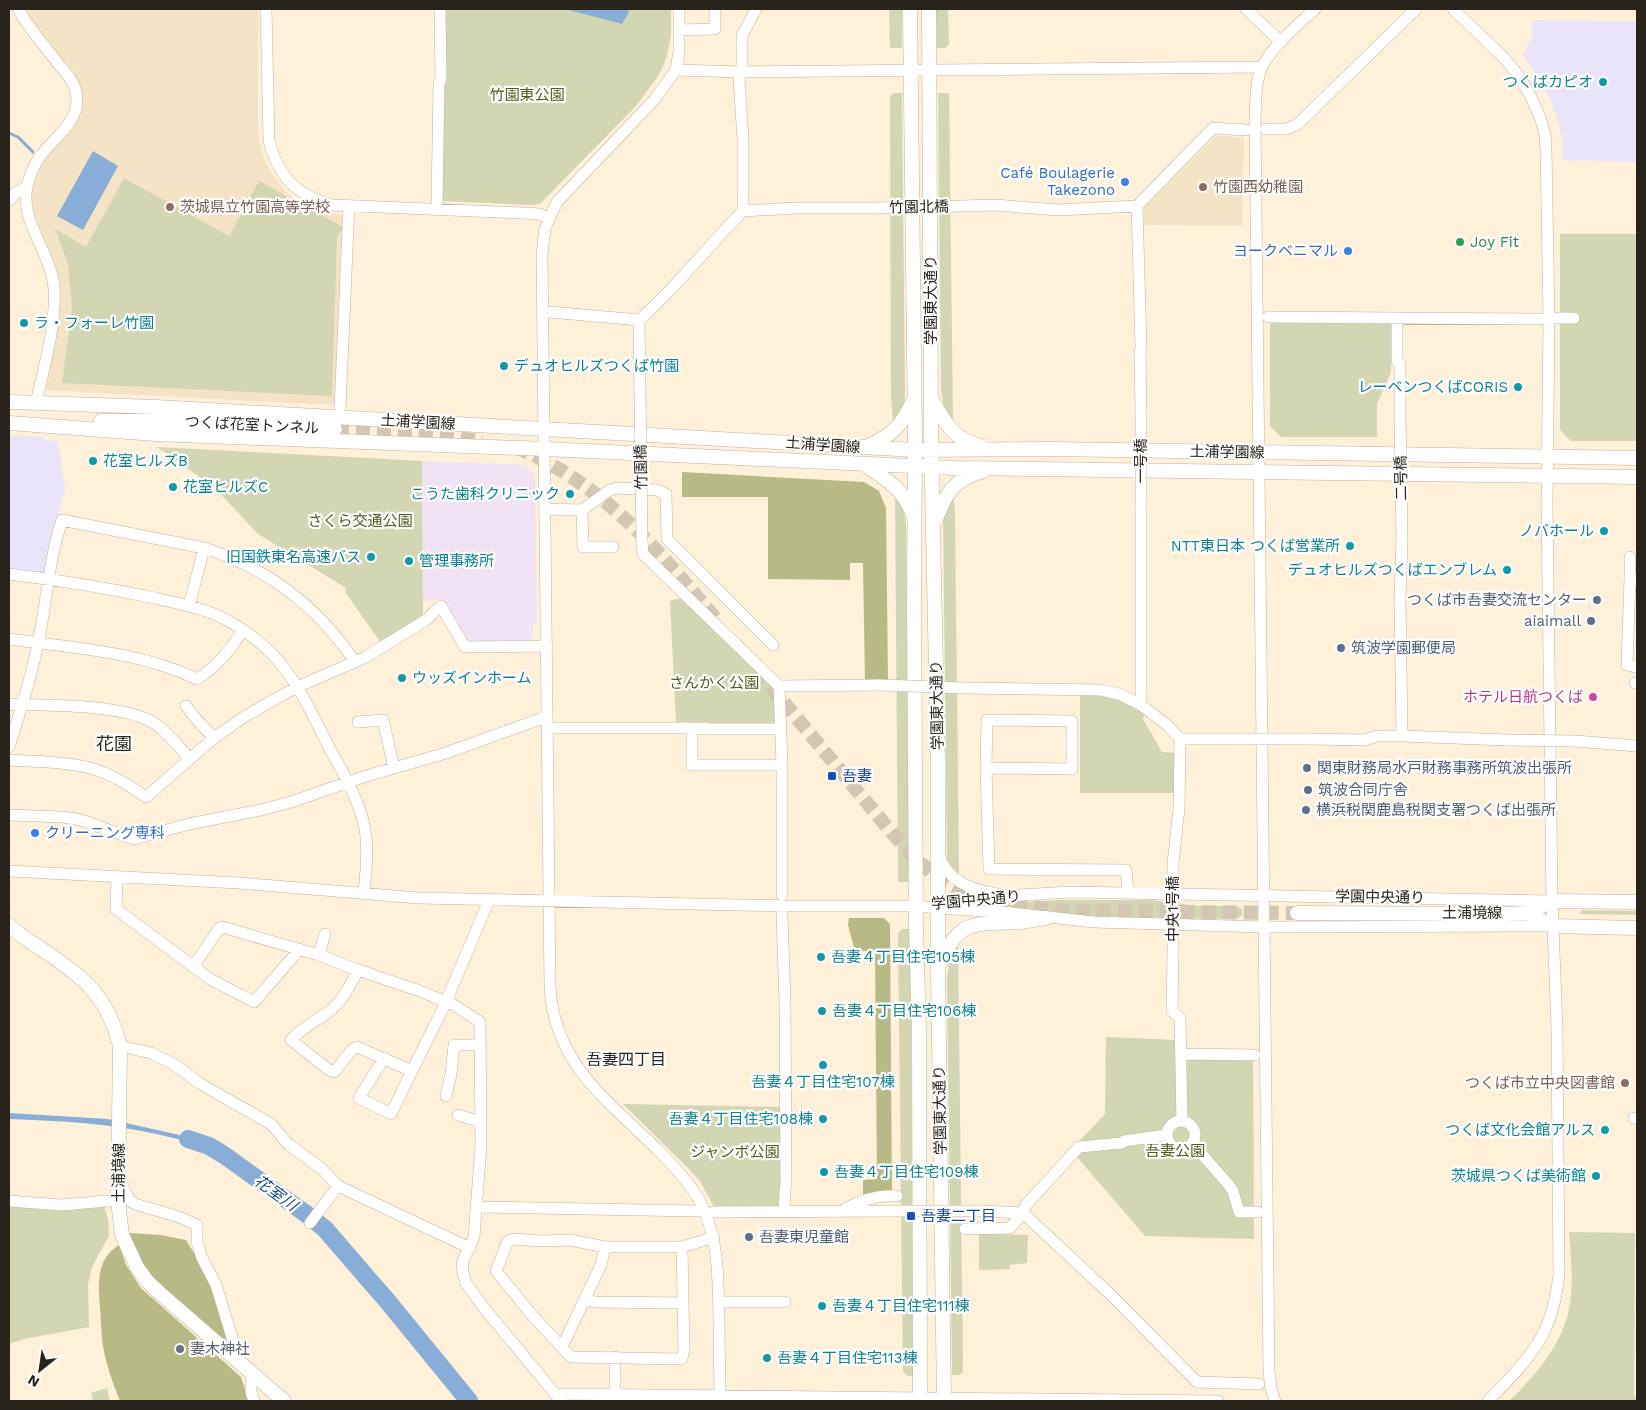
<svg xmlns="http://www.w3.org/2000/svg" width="1646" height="1410" viewBox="0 0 1646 1410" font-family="'Work Sans','Noto Sans JP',sans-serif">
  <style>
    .commercial { fill: #eae4fa }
    .industrial { fill: #f1e2f6 }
    .built { fill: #f5e3c5 }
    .green { fill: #d3d6b3 }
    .forest { fill: #b7ba84 }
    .water { fill: #88add6 }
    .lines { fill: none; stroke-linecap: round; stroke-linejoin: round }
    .stream { stroke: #88add6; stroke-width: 3 }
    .river { stroke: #88add6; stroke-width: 18 }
    .major-tunnel { stroke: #d3c7b3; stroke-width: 14; stroke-dasharray: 14 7; stroke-linecap: butt }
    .minor-casing { stroke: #c1b39d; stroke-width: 12 }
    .major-casing { stroke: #c1b39d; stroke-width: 15 }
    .minor { stroke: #fff; stroke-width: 11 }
    .major { stroke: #fff; stroke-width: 14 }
    .minor-bridge-casing { stroke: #c1b39d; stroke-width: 12; stroke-linecap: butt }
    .minor-bridge { stroke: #fff; stroke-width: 11 }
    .culture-dot { fill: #0f9aa8; stroke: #fff; stroke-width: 2 }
    .shop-dot { fill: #3f7fe0; stroke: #fff; stroke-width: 2 }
    .education-dot { fill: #8d6e63; stroke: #fff; stroke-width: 2 }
    .leisure-dot { fill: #2e9e5b; stroke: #fff; stroke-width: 2 }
    .service-dot { fill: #5c6f8a; stroke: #fff; stroke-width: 2 }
    .hotel-dot { fill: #d1479c; stroke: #fff; stroke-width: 2 }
    .transit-dot { fill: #1a4fb4; stroke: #fff; stroke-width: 2 }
    .worship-dot { fill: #6b7280; stroke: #fff; stroke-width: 2 }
    .labels { text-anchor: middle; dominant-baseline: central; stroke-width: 4.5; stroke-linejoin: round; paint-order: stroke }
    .culture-label { font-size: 15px; fill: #0d838f; stroke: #fff; text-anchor: start }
    .park-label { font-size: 15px; fill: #56581b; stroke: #fff }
    .shop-label { font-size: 15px; fill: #366cbe; stroke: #fff; text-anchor: end }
    .education-label { font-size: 15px; fill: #785e54; stroke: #fff; text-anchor: start }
    .street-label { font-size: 15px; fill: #29241b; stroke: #fff }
    .leisure-label { font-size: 15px; fill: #27864d; stroke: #fff; text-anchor: start }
    .service-label { font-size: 15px; fill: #4e5e75; stroke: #fff; text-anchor: start }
    .hotel-label { font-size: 15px; fill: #b23c85; stroke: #fff; text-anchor: end }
    .transit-label { font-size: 15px; fill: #164399; stroke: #fff; text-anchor: start }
    .worship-label { font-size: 15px; fill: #5b616d; stroke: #fff; text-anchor: start }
    .neighbourhood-label { font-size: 16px; fill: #29241b; stroke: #fff }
    .water-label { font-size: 16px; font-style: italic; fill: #174b7f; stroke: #fff }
    .quarter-label { font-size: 18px; fill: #29241b; stroke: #fff }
  </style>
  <rect width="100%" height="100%" fill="#fef0d9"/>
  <path class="commercial" d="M1532,20L1637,21V162L1562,160L1563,143L1557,117L1549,96L1537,75L1522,55L1532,38Z
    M9,435L44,437V440L58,441L65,490L55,525L45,571L43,574L9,570Z"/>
  <path class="industrial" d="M422,461L525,465L535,476L537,623L533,624L532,640L467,641L441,599L423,601Z"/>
  <path class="built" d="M24,9H258V128L259,140L263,157L273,176L289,195L303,204L316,209L339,214L344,218L335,405L45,390L59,310L34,218L32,200V188L39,168L81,111L82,101L81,92Z
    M1216,136H1232V138L1244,137L1242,226L1144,225V207Z"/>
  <path class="green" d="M443,9H671V35L667,55L663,67L656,79L636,106L540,204L532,205L440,201Z
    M889,9H902V48H890Z
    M936,9H948L949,45L945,48H937Z
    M894,93H902L905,394L904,406L896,423L893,421L891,398L890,96Z
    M938,93H948L949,95L953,423L944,410L941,389Z
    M124,178L229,236L259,181L343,227L337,237L332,396L62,383L72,308L68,264L55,229L86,247Z
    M1560,234H1637V441H1571L1560,430Z
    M1270,322L1391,323V372L1377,404V437H1281L1270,426Z
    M157,447L422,461L423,618L381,643L345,592L346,588L258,534L215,488Z
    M895,491L902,503L906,524L910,882H898Z
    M953,493L955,512L959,876L950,865L947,859L943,514Z
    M682,598L775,688V726L709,727L708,722H676L670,601Z
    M1080,694C1109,695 1122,696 1145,715L1143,719L1162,752L1176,753L1175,793H1080Z
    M1059,900H1150L1198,906H1235L1242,909V916L1235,919L1089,916L989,906L990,904Z
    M1582,910L1637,911V915L1581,914L1580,913Z
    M902,929H910L914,1376H907L903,1371L898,933Z
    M958,941L963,1372L959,1375H952L947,979L950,955Z
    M1106,1037L1177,1040V1058L1253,1060L1254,1239L1145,1236L1071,1150L1105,1114Z
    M623,1104L781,1107V1206L714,1207L700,1181L689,1169Z
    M9,1204L104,1206L108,1220L109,1236L92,1267L88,1284L89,1327L24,1339L9,1344Z
    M1569,1232L1635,1233L1634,1394L1637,1401H1509C1534,1377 1562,1345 1569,1309C1574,1284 1571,1257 1569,1232Z
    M979,1234L1028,1235L1027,1263L1010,1265V1269L979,1270Z
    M107,1388L110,1401H93L91,1393Z"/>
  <path class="forest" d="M682,472L864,482L879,491L886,508L888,682H865L863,563H850V580L768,579V497H682Z
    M849,918H884L890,924L892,1193L863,1197V1180L877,1179L875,951H855L848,925Z
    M128,1233L161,1235L186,1240L204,1269L213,1288L229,1344L222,1342L153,1277L141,1263Z
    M119,1245L126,1265L141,1288L241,1377L249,1401H120C113,1383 106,1365 103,1346C101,1333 101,1320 100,1307C98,1284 96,1259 119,1245Z"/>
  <path class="water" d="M565,9H626L629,12L622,24Z
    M93,151L118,166L83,230L57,216Z
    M9,1113L108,1119L193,1138L211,1143L209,1149C194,1142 177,1139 161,1135C110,1123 61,1121 9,1119Z"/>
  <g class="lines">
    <path class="stream" d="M9,133L18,137L33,152"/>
    <path class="river" d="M188,1139L209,1146L224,1155L309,1216L325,1229L389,1303L469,1401"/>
    <path class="major-tunnel" d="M335,429L454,437L482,442
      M515,448C529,451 544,461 557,468C622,506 667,561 715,618
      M757,670L892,833L919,862L942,881L965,894L996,903L1068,911L1297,913"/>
    <defs>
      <path id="minor" d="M18,9C28,27 43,44 56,61C63,70 74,80 76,92C82,120 56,136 41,155C34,164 30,175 27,186C20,221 47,247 53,280C59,314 44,368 36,403
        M266,9L269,141C279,178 296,195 333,205L523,213L539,214L548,218
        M679,9V52L676,70L654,100L557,202L545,228L542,255L550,985C553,1063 607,1100 658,1150C674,1166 690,1183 701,1203C719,1240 718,1278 719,1318C719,1346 720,1373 720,1401
        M756,9L742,36V65L739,79L743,139V211L796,208H877
        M1246,9L1281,42
        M1453,9L1503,57L1518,75L1530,95L1540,117L1545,134L1546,149L1549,318L1547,504L1552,901L1557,1028L1559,1274C1553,1336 1529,1359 1488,1401
        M679,30L715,29V9
        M676,70L741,72L1262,67
        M1266,129H1287L1298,124L1416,9
        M9,201L15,193L27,187
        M437,203L439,83L441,79L440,9
        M961,206L995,205L1058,210L1137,206
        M550,312L639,320
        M1268,317L1541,319
        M1558,318H1574
        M1397,319V361L1400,364V417
        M640,392L639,320C677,287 708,246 743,211
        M340,408L349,206
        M1141,414L1140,351L1141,348L1137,206L1213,128L1246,130
        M1141,507V705L1167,725L1180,739L1179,809L1173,863
        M545,509L582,510L610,490L617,488L657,490L666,494L667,539L773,645
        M582,510L583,547H613
        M642,541L643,554L779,686L880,685
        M1630,557V579L1636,580
        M9,574C58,580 107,588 155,598C175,603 195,606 214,614C235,623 256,638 273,655C297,680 312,714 328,745C343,774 362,803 366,836C368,855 366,874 364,893
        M1630,579L1627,665L1637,667
        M189,606L204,548
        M9,639C72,648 138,651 197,679C218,666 230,650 243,630
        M1635,683H1637
        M779,686L782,765V895
        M965,688L1100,690L1119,694L1141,705
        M9,704C47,706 130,703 158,726C170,735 180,748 190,759
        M186,706L196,719L214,738
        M358,722L383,720L394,768
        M547,728H692V765H782
        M692,728L710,729H780
        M1402,736L1400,600L1402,539
        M1180,739H1241
        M1309,739L1364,740L1378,736H1402L1506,740
        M1575,741L1637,746
        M9,747C21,709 33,672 40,633C47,596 50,556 62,520L204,548C268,568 318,607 355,662
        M9,760C41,762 75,761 105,773C120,779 133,788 146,797L214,738L247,715L297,687L364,658L426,620L441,606L465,647L547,646
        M986,768L1072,769V721L987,720L986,768L989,869L1126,870L1128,893
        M9,815L63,817L81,820L134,839L189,824L261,810L291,802L366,776L446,753L546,717
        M939,856C949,883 971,889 997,894
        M9,871L239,883L419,898L793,906H916L938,908L1003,912L1094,922L1264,927L1551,926
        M117,877L116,909L210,979L254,1002L299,950
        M957,902H969L1006,896L1070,892L1552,901
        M782,914L785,1003L786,1185L785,1190L784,1212
        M1173,954L1172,1011L1180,1018L1182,1121
        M319,955L325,934
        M193,967L218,930L222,927L226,928L319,955L358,970L417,990L454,1005L480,1022L481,1146L474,1237L462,1263L463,1272L466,1283L484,1308L561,1401
        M358,970C351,984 344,998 332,1009C319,1020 302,1027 291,1040L329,1070L334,1072L352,1050L357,1047L412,1071L446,1002L489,900
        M120,1046L151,1053L175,1065L199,1083L271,1124L288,1144L322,1169L338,1186L470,1248
        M1182,1054L1255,1055
        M384,1058L359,1098L391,1114L412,1071
        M446,1096L451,1074L454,1045H480
        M458,1115L481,1122
        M1634,1118L1637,1119
        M1167 1135a14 14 0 1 1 28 0a14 14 0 1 1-28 0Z
        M1193,1144L1228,1184L1233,1191L1239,1212H1257
        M118,1187L123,1186L129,1200L135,1204L179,1217L197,1225V1242L202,1258L216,1285L233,1341L231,1355
        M9,1201L62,1205L118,1200
        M476,1207L697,1211
        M845,1209C861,1200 879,1195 897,1196
        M982,1211L1023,1213L1110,1294L1197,1382L1259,1384
        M713,1212L894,1211
        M310,1223L338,1186
        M965,1229L1010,1228L1023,1213L1025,1206L1079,1147L1122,1143L1124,1141L1166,1135
        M682,1247L684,1351L682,1358L680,1359L571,1357L532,1315L496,1271L507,1243L510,1240L514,1239L541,1241L570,1240L605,1247H682L714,1237
        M585,1298L594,1302L683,1303
        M719,1302H785
        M562,1347L601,1265L605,1247
        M615,1357V1394
        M251,1373V1392L254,1401
        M555,1394L1218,1401
        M1275,1401L1271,1388L1269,1372L1255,118C1256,102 1255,82 1262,67C1272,46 1298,25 1315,9"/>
      <path id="major" d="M910,9L915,437L914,608L916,925L919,1032L920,1401
        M929,9L931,437L938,764V969L944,1401
        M9,402L156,407L915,450L1050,449L1637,458
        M933,402C946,424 954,440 981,446
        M101,421H169L335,429
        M9,423L155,434L545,449L954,468L1637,477
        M866,447C891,436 902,426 913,401
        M864,464C887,480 902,487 913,515
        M936,519C946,492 955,479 983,471
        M1297,913L1505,914L1527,913L1552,901L1637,902
        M1527,913L1553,926L1637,928
        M9,925C19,935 31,942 43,950C85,979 107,995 120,1046L118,1200L120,1218L122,1235L137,1267L147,1281L163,1296L284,1401
        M940,963C960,917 975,925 1019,922C1028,921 1037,919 1046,918"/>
    </defs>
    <use href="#minor" class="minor-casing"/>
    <use href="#major" class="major-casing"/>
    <use href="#minor" class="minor"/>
    <use href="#major" class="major"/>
    <defs>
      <path id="minor-bridge" d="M877,208L961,206
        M640,392L642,541
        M1141,414V507
        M1400,417L1402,539
        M880,685L965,688
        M1241,739H1309
        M1506,740L1575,741
        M1173,954V863
        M894,1211H982"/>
    </defs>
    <use href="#minor-bridge" class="minor-bridge-casing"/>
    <use href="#minor-bridge" class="minor-bridge"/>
  </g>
  <g class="culture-dot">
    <circle cx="1603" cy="82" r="5"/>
    <circle cx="24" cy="323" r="5"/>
    <circle cx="504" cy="366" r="5"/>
    <circle cx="1518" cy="387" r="5"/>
    <circle cx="93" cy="461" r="5"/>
    <circle cx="173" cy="487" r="5"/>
    <circle cx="570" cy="494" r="5"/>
    <circle cx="1604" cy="531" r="5"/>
    <circle cx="1350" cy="546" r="5"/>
    <circle cx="371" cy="557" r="5"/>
    <circle cx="409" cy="561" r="5"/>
    <circle cx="1507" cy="570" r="5"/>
    <circle cx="402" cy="678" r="5"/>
    <circle cx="821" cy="957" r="5"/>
    <circle cx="822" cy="1011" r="5"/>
    <circle cx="823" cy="1065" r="5"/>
    <circle cx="823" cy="1119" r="5"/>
    <circle cx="1605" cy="1130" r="5"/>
    <circle cx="824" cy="1172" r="5"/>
    <circle cx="1596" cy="1176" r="5"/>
    <circle cx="822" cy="1306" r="5"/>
    <circle cx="767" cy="1358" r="5"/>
  </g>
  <g class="shop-dot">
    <circle cx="1125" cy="182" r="5"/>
    <circle cx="1348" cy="251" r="5"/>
    <circle cx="35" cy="833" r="5"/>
  </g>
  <g class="education-dot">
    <circle cx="1203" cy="187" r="5"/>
    <circle cx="170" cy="207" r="5"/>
    <circle cx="1625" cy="1083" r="5"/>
  </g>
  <circle class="leisure-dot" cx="1460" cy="242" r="5"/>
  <g class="service-dot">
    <circle cx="1597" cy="600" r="5"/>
    <circle cx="1591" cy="621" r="5"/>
    <circle cx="1341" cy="648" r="5"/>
    <circle cx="1307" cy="768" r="5"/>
    <circle cx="1308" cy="790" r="5"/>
    <circle cx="1306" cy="810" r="5"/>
    <circle cx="749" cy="1237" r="5"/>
  </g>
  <circle class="hotel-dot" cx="1593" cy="697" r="5"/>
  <g class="transit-dot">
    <rect x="827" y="771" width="10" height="10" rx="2.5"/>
    <rect x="906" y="1211" width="10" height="10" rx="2.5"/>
  </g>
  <circle class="worship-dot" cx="180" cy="1349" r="5"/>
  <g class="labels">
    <g class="culture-label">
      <text x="1593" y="82" text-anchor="end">つくばカピオ</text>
      <text x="34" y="323">ラ・フォーレ竹園</text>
      <text x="514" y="366">デュオヒルズつくば竹園</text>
      <text x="1508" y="387" text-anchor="end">レーベンつくばCORIS</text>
      <text x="103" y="461">花室ヒルズB</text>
      <text x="183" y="487">花室ヒルズC</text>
      <text x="560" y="494" text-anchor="end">こうた歯科クリニック</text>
      <text x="1594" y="531" text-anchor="end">ノバホール</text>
      <text x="1340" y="546" text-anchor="end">NTT東日本 つくば営業所</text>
      <text x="361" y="557" text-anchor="end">旧国鉄東名高速バス</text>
      <text x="419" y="561">管理事務所</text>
      <text x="1497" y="570" text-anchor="end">デュオヒルズつくばエンブレム</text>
      <text x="412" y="678">ウッズインホーム</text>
      <text x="831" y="957">吾妻４丁目住宅105棟</text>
      <text x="832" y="1011">吾妻４丁目住宅106棟</text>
      <text x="823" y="1082" text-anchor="middle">吾妻４丁目住宅107棟</text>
      <text x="813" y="1119" text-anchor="end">吾妻４丁目住宅108棟</text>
      <text x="1595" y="1130" text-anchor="end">つくば文化会館アルス</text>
      <text x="834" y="1172">吾妻４丁目住宅109棟</text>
      <text x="1586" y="1176" text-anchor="end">茨城県つくば美術館</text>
      <text x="832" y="1306">吾妻４丁目住宅111棟</text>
      <text x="777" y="1358">吾妻４丁目住宅113棟</text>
    </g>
    <g class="park-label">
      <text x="527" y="95">竹園東公園</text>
      <text x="360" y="521">さくら交通公園</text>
      <text x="714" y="683">さんかく公園</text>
      <text x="1175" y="1151">吾妻公園</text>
      <text x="735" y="1152">ジャンボ公園</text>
    </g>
    <g class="shop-label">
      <text x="1115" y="173">Café Boulagerie<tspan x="1115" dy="17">Takezono</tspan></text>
      <text x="1338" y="251">ヨークベニマル</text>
      <text x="45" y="833" text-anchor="start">クリーニング専科</text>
    </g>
    <g class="education-label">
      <text x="1213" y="187">竹園西幼稚園</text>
      <text x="180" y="207">茨城県立竹園高等学校</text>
      <text x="1615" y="1083" text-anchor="end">つくば市立中央図書館</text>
    </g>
    <g class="street-label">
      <text transform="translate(919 207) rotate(-1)">竹園北橋</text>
      <text transform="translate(931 300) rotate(-90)">学園東大通り</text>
      <text transform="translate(418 422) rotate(3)">土浦学園線</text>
      <text transform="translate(252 425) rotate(3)">つくば花室トンネル</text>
      <text transform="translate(823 445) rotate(4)">土浦学園線</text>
      <text transform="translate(1227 452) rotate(1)">土浦学園線</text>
      <text transform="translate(1141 461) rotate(-90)">一号橋</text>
      <text transform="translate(641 467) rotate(-91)">竹園橋</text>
      <text transform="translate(1401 478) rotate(-91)">二号橋</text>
      <text transform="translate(937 705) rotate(-91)">学園東大通り</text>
      <text transform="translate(1380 897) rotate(1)">学園中央通り</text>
      <text transform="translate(976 900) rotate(-5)">学園中央通り</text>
      <text transform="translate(1173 909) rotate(-90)">中央1号橋</text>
      <text x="1472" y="913">土浦境線</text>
      <text transform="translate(940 1110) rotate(-91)">学園東大通り</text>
      <text transform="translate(119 1173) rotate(-90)">土浦境線</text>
    </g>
    <g class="leisure-label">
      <text x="1470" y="242">Joy Fit</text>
    </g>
    <g class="service-label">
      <text x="1587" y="600" text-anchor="end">つくば市吾妻交流センター</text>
      <text x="1581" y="621" text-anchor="end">aiaimall</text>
      <text x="1351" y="648">筑波学園郵便局</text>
      <text x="1317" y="768">関東財務局水戸財務事務所筑波出張所</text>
      <text x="1318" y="790">筑波合同庁舎</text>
      <text x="1316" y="810">横浜税関鹿島税関支署つくば出張所</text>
      <text x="759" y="1237">吾妻東児童館</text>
    </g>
    <g class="hotel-label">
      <text x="1583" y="697">ホテル日航つくば</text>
    </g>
    <g class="transit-label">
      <text x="842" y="776">吾妻</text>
      <text x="921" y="1216">吾妻二丁目</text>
    </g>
    <g class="worship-label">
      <text x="190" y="1349">妻木神社</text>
    </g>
    <g class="neighbourhood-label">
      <text x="626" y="1059">吾妻四丁目</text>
    </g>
    <g class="water-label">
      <text transform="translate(276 1193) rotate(36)">花室川</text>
    </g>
    <g class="quarter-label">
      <text x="114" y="743">花園</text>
    </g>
  </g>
  <rect width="1646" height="1410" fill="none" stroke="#29241b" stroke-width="20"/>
  <g transform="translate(40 1370) rotate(210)" stroke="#ffffff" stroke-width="4" paint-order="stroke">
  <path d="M0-4L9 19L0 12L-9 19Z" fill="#29241b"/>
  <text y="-8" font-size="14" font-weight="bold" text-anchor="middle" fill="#29241b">N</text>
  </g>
</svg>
